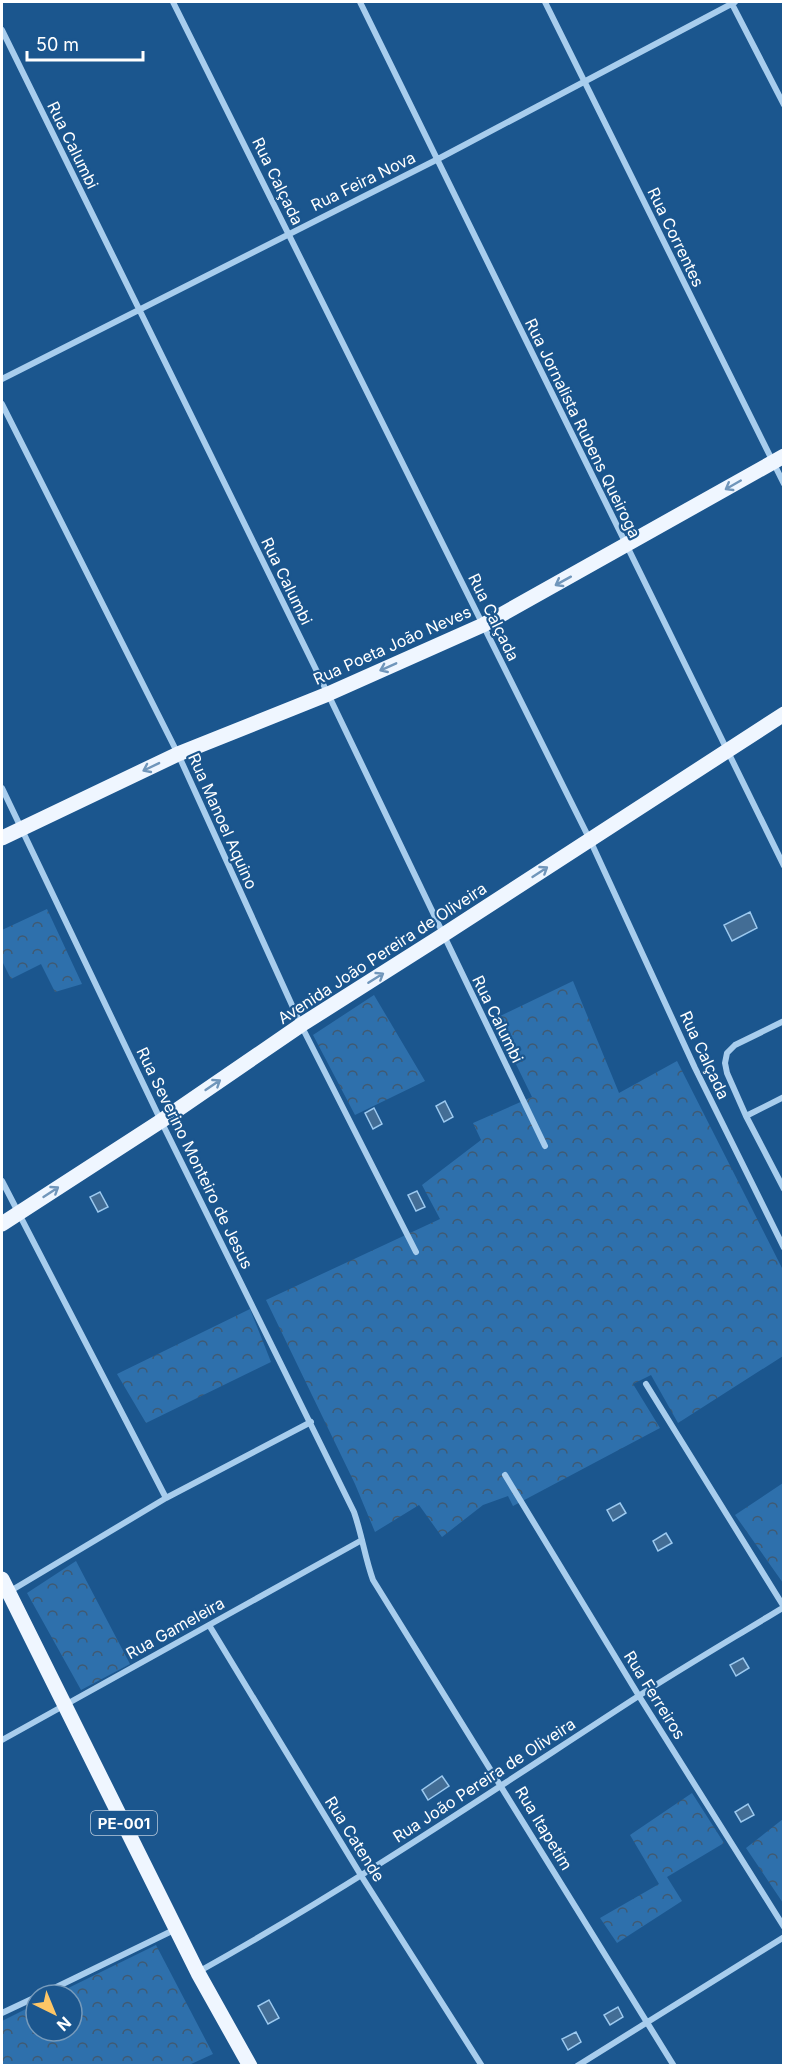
<svg xmlns="http://www.w3.org/2000/svg" width="785" height="2067" viewBox="0 0 785 2067" font-family="Inter,sans-serif">
  <style>
    .forest { fill: url(#forest-crowns) }
    .water { fill: #436d95; stroke: #9cc9ef; stroke-width: 1.5 }
    .lines { fill: none; stroke-linecap: round; stroke-linejoin: round }
    .street { stroke: #a8cded; stroke-width: 6 }
    .primary { stroke: #eff6ff; stroke-width: 15 }
    .oneway { stroke: #7096bb }
    .labels { text-anchor: middle; dominant-baseline: central; stroke-width: 4.5; stroke-linejoin: round; paint-order: stroke }
    .shield { fill: #1b568e; stroke: #bcd; stroke-width: 1.5 }
    .shield-label { font-size: 15px; font-weight: bold; fill: #fff }
    .street-label { font-size: 16px; fill: #fff; stroke: #1b568e }
  </style>
  <defs>
    <pattern id="forest-crowns" width="20" height="18" patternUnits="userSpaceOnUse" patternTransform="scale(1.5)"><rect width="20" height="18" fill="#2e70ac"/><path d="M2 6a3 3 0 1 1 6 0M12 15a3 3 0 1 1 6 0" fill="none" stroke="#405a72"/></pattern>
  </defs>
  <rect width="100%" height="100%" fill="#1b568e"/>
  <path class="forest" d="M47,909L82,984L55,992L41,964L11,979L2,961V930Z
    M573,981L619,1093L677,1061L783,1270V1356L678,1423L651,1375L633,1384L660,1428L513,1506L508,1496L483,1505L442,1537L419,1505L375,1532L355,1484L266,1300L440,1219L422,1185L481,1140L473,1123L532,1097L494,1019Z
    M374,995L425,1081L355,1115L313,1035Z
    M250,1309L271,1362L146,1423L117,1374Z
    M783,1483V1583L735,1515Z
    M76,1561L130,1664L81,1690L27,1593Z
    M692,1793L724,1843L667,1877L682,1901L617,1943L600,1918L659,1884L630,1835Z
    M783,1819V1903L746,1848Z
    M156,1945L213,2054L189,2065H2V2021L36,2004V2031H72V1995H54Z"/>
  <path class="water" d="M750,912L757,928L732,941L724,925Z
    M445,1101L453,1117L444,1122L436,1106Z
    M374,1108L382,1124L373,1129L365,1113Z
    M417,1191L425,1207L416,1211L408,1195Z
    M100,1192L108,1207L98,1212L90,1197Z
    M620,1503L626,1513L613,1521L607,1510Z
    M666,1533L672,1543L658,1551L653,1541Z
    M743,1658L749,1668L736,1676L730,1665Z
    M442,1776L449,1786L428,1800L422,1790Z
    M748,1804L754,1815L741,1822L735,1812Z
    M269,2000L279,2018L268,2024L258,2006Z
    M618,2007L623,2017L610,2025L604,2015Z
    M576,2032L581,2042L568,2050L562,2039Z"/>
  <g class="lines">
    <path class="street" d="M173,2L590,840L695,1068L784,1248
      M360,2L784,866
      M545,2L784,484
      M731,2L784,105
      M2,30L328,694L545,1146
      M2,379L438,159L735,2
      M2,404L178,754L301,1025L416,1252
      M2,788L161,1121L354,1512C362,1535 365,1558 373,1580L674,2066
      M784,1021L735,1045L727,1053L725,1063L727,1073L746,1116L784,1189
      M746,1116L784,1097
      M2,1181L166,1498
      M646,1384L784,1607
      M505,1475L639,1696L784,1927
      M2,1596L166,1498L311,1422
      M209,1625L362,1877L482,2066
      M2,1740L362,1540
      M198,1972C349,1888 492,1791 637,1697C685,1666 735,1637 784,1607
      M40,1995L176,1929
      M2,2013L36,1997
      M577,2066L784,1937"/>
    <path class="primary" d="M2,838L178,754L328,694L483,625L784,456
      M2,1224L161,1121L301,1025L443,935L784,714
      M2,1579L198,1973L250,2066"/>
  </g>
  <defs><path id="oneway-shaft" d="M-6 0H5M1.5-3L5.5 0L1.5 3" fill="none" stroke-width="1.6" stroke-linecap="round" stroke-linejoin="round" transform="scale(1.5)"/></defs>
  <g class="oneway">
    <use href="#oneway-shaft" transform="translate(733 485) rotate(150)"/>
    <use href="#oneway-shaft" transform="translate(563 581) rotate(151)"/>
    <use href="#oneway-shaft" transform="translate(388 667) rotate(156)"/>
    <use href="#oneway-shaft" transform="translate(151 767) rotate(154)"/>
    <use href="#oneway-shaft" transform="translate(540 872) rotate(-33)"/>
    <use href="#oneway-shaft" transform="translate(376 978) rotate(-32)"/>
    <use href="#oneway-shaft" transform="translate(213 1085) rotate(-34)"/>
    <use href="#oneway-shaft" transform="translate(51 1192) rotate(-33)"/>
  </g>
  <g class="labels">
    <rect class="shield" x="91" y="1811" width="66" height="24" rx="4.5"/>
    <g class="shield-label">
      <text x="124" y="1823">PE-001</text>
    </g>
    <g class="street-label">
      <text transform="translate(73 145) rotate(64)">Rua Calumbi</text>
      <text transform="translate(278 181) rotate(64)">Rua Calçada</text>
      <text transform="translate(363 181) rotate(-26)">Rua Feira Nova</text>
      <text transform="translate(676 237) rotate(64)">Rua Correntes</text>
      <text transform="translate(583 428) rotate(64)">Rua Jornalista Rubens Queiroga</text>
      <text transform="translate(287 581) rotate(64)">Rua Calumbi</text>
      <text transform="translate(494 617) rotate(64)">Rua Calçada</text>
      <text transform="translate(392 645) rotate(-24)">Rua Poeta João Neves</text>
      <text transform="translate(223 821) rotate(66)">Rua Manoel Aquino</text>
      <text transform="translate(382 953) rotate(-33)">Avenida João Pereira de Oliveira</text>
      <text transform="translate(498 1019) rotate(64)">Rua Calumbi</text>
      <text transform="translate(705 1055) rotate(65)">Rua Calçada</text>
      <text transform="translate(195 1158) rotate(64)">Rua Severino Monteiro de Jesus</text>
      <text transform="translate(175 1628) rotate(-29)">Rua Gameleira</text>
      <text transform="translate(655 1695) rotate(58)">Rua Ferreiros</text>
      <text transform="translate(484 1780) rotate(-33)">Rua João Pereira de Oliveira</text>
      <text transform="translate(544 1828) rotate(59)">Rua Itapetim</text>
      <text transform="translate(355 1839) rotate(58)">Rua Catende</text>
    </g>
  </g>
  <rect width="785" height="2067" fill="none" stroke="#ffffff" stroke-width="6"/>
  <g transform="translate(54 2013) rotate(137)"><circle r="28" fill="#1b568e" stroke="#769abb" stroke-width="1.5"/>
  <path d="M0-4.5L10 22L0 15L-10 22Z" fill="#fec666"/>
  <text y="-9" font-size="16" font-weight="bold" text-anchor="middle" fill="#ffffff">N</text>
  </g>
  <path d="M27 51v9h116v-9" fill="none" stroke="#ffffff" stroke-width="3"/>
  <text x="36" y="51" font-size="18" fill="#ffffff" stroke="#1b568e" stroke-width="4.5" paint-order="stroke">50 m</text>
</svg>
